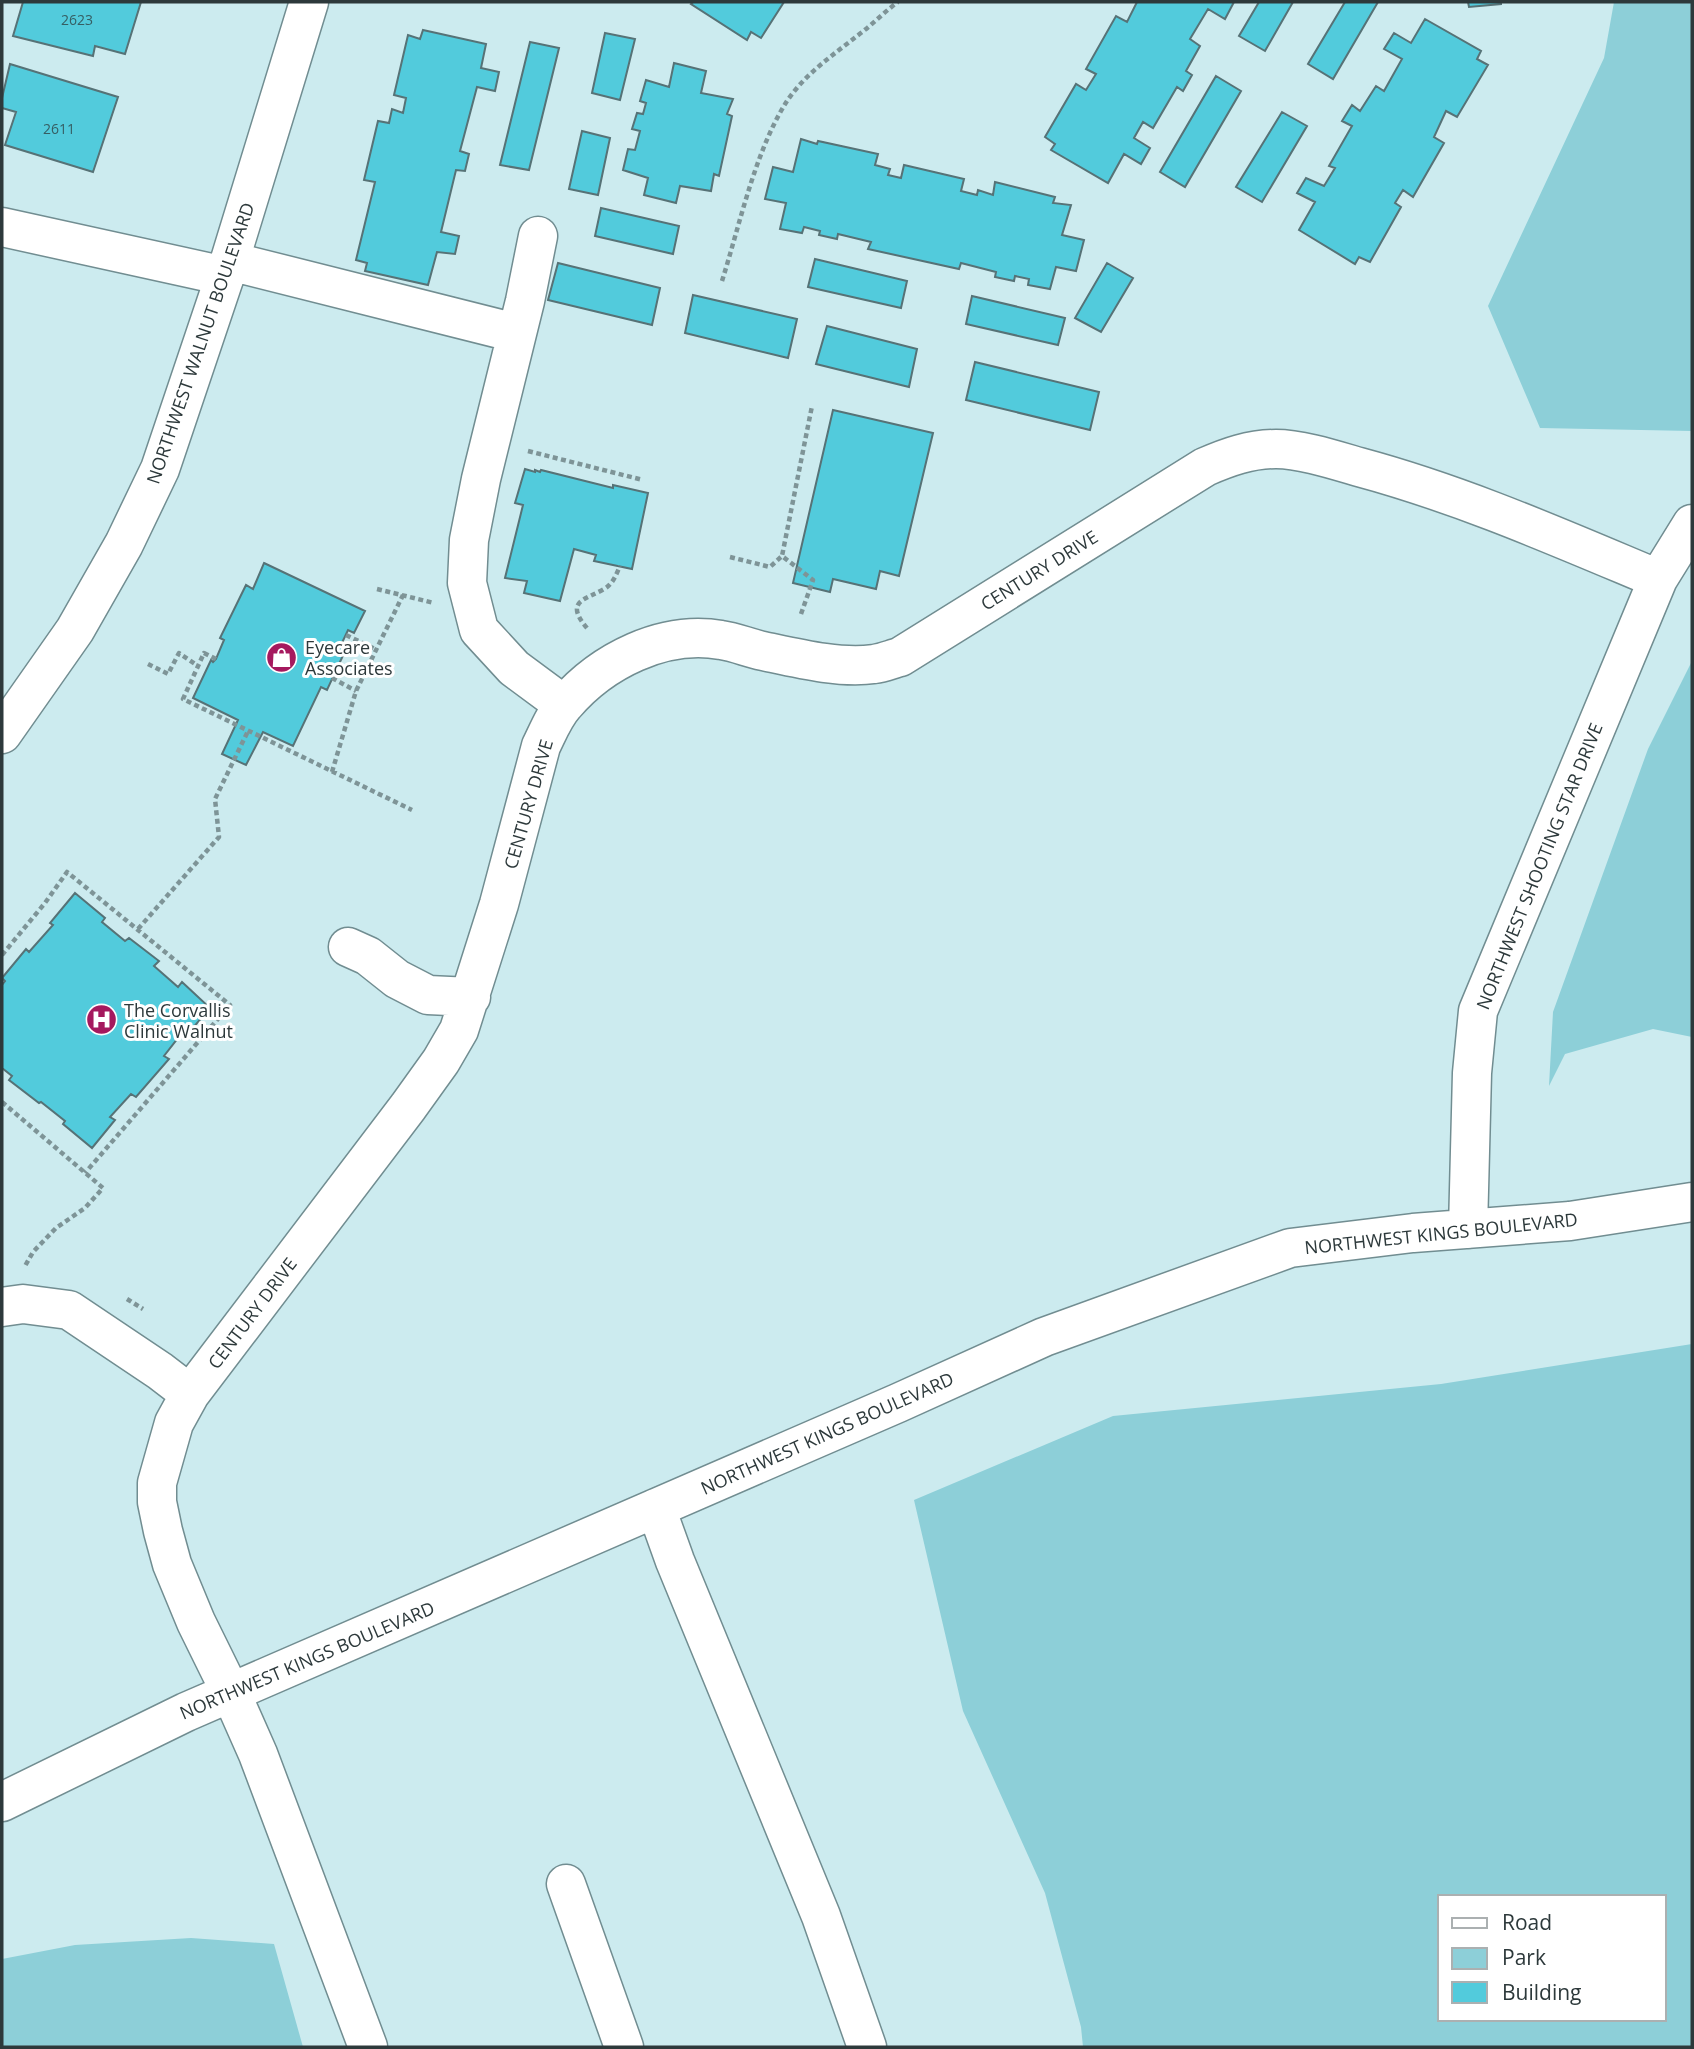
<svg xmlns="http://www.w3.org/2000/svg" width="1694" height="2049" viewBox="0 0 1694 2049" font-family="'Open Sans',sans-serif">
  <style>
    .green { fill: #8dcfd8; fill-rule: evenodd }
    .building { fill: #52cbdc; stroke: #567276; stroke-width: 2 }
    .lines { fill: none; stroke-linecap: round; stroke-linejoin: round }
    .minor-casing { stroke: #718d91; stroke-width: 41 }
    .major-casing { stroke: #718d91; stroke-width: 41 }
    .path { stroke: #7e9497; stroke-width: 4.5; stroke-dasharray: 5 3.5; stroke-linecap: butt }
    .minor { stroke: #fff; stroke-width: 38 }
    .major { stroke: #fff; stroke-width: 38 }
    .labels { text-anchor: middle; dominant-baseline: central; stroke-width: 6; stroke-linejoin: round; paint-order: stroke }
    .number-label { font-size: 14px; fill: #365e63 }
    .street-label { font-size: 18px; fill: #2d393b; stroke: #fff }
    .poi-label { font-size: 18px; fill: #2d393b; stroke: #fff; text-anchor: start }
  </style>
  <rect width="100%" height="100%" fill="#ccebef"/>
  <path class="green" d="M1614,2H1692V431L1540,428L1488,306L1604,58Z
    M1692,661V1037L1653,1029L1565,1054L1549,1086L1553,1012L1648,749Z
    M1692,1344V2047H1083L1081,2027L1045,1893L963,1711L914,1500L1113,1416L1441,1384ZM1440,1897H1664V2019H1440Z
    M191,1938L274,1944L303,2047H2V1959L75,1945Z"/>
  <path class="building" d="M23,2H141L125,54L95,46L93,56L13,36Z
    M693,2H784L761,38L751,32L747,40L691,4Z
    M1137,2H1234L1225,19L1208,9L1190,39L1200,46L1186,71L1192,75L1183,91L1177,87L1153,128L1143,122L1134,138L1150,148L1141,164L1124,154L1108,183L1051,150L1055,144L1045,137L1076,84L1086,90L1096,74L1086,69L1116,16L1127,22Z
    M1259,2H1293L1265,51L1239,36Z
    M1345,2H1378L1333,79L1308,64Z
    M1468,2H1501V4L1469,7Z
    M1425,19L1481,51L1477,59L1488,65L1457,117L1446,111L1434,137L1444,143L1413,197L1403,190L1395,203L1401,207L1370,262L1359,257L1355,264L1299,230L1315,202L1297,193L1306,178L1324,186L1335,168L1329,166L1352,126L1342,121L1352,105L1360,111L1376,86L1384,91L1402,59L1384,49L1394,33L1411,43Z
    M423,30L486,44L481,68L499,72L495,91L477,87L460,151L469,154L465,171L456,170L441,232L459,236L455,254L437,252L428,285L365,271L367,263L356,260L375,182L364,180L378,121L389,123L392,109L403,113L406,98L394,95L408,35L420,39Z
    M605,33L635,39L620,100L592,93Z
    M530,42L559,48L529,170L500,165Z
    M674,63L706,71L701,93L733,99L727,114L732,116L719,176L714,174L711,191L680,186L676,203L644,195L648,178L623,170L628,149L635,150L640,131L632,129L637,113L643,114L646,103L640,101L646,80L669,87Z
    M10,64L118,97L93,172L5,145L16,112L2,108V98Z
    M1216,76L1241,91L1185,187L1160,172Z
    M1282,112L1307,126L1262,202L1236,187Z
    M582,131L610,138L598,195L569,189Z
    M801,139L817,144L818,141L878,154L875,165L890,169L888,175L901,178L904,165L964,179L961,191L977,195L978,190L993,195L995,182L1055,197L1053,203L1071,205L1062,235L1084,240L1076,271L1056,267L1050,289L1028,285L1029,279L1015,276L1014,281L995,277L996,272L961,263L959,269L868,249L871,242L838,234L837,239L819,235L820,231L804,227L802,233L780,229L786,203L765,199L773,167L793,172Z
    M601,208L679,226L673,254L595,236Z
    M815,259L907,281L901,308L808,287Z
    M558,263L660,288L652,325L548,300Z
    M1107,263L1133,278L1101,332L1075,318Z
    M693,295L797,319L788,358L685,333Z
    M972,296L1065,318L1058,345L966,324Z
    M827,326L917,349L909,387L816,364Z
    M975,362L1099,392L1090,430L966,400Z
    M833,410L933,433L899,576L880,571L876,589L833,579L830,592L793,583Z
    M525,469L535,472V470L540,472L541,470L613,488V485L648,493L632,569L594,561L596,555L574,549L560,601L524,593L527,581L505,578L523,505L515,503Z
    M264,563L365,611L354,633L348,630L340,647L346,649L327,690L321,687L293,746L263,732L246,765L222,754L238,720L193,698L211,660L213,662L216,659L224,640L220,638L246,585L253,589Z
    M75,893L105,918L102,922L125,941L129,938L159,961L154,966L178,987L182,982L210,1008L186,1036L182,1033L164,1056L169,1059L136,1097L131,1094L110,1117L115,1120L92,1148L63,1124L65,1121L41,1102L39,1103L9,1080L12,1076L2,1068V985L5,981L2,978L26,949L29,952L53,925L50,923Z"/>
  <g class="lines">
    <defs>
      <path id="minor" d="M2,227L225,276
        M538,236L525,301L481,479L469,540L467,583L479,630L514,668L564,705
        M230,261L516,333
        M348,947L368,956L397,979L428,995L471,997
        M1468,1229L1472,1073L1478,1011L1658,579L1692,524
        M2,1307L23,1304L69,1310L160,1371L190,1394
        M656,1508L675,1561L821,1916L867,2047
        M2,1802L186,1712L898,1403L1044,1337L1290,1248L1413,1233L1570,1221L1692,1202
        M566,1884L624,2047
        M368,2047L258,1754L231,1693L196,1622L172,1564L163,1531L157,1502V1483L174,1423L190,1394L408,1107L441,1061L459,1030L499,904L541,746C548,732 554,716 565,704C602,661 663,630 721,640C735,642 749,648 763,651C796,658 840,669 874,664C883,663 892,659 900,657L1205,467C1228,457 1250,449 1276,449C1301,449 1335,460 1359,467C1463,495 1560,538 1658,579"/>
      <path id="major" d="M2,734L75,630L124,544L160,469L225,276L309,2"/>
    </defs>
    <use href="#minor" class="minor-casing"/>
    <use href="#major" class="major-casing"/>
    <path class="path" d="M722,281C740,224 755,151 787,101C805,74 833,55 857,36C872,25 884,12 898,2
      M528,451L643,480
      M730,557L770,567L782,556
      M377,589L434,603
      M801,614L813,580L782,556L812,406
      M587,628C564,601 585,600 604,589C613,584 616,575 620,566
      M346,635L377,650
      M216,659L204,653L183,699L412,810
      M148,664L168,674L179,653L198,666
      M332,678L356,691
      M332,772L356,691L403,595
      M138,929L219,837L215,799L248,731
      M2,955L45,903L67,872L230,1005L85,1173
      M2,1102L103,1188L85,1208L56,1228L33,1252L25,1266
      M127,1299L143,1309"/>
    <use href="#minor" class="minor"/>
    <use href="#major" class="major"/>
  </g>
  <defs>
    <symbol id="shop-disc" viewBox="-11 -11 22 22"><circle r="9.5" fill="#a5195e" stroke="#fff"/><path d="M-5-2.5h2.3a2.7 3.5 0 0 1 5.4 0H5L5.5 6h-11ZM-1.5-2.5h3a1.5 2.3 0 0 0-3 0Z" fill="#fff"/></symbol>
    <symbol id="hospital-disc" viewBox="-11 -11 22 22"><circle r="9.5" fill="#a5195e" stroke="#fff"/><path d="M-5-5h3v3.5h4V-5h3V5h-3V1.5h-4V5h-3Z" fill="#fff"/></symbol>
  </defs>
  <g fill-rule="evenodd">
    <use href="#shop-disc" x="264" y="640" width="35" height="35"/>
    <use href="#hospital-disc" x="84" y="1002" width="35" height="35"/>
  </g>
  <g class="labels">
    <g class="number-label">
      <text x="77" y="19">2623</text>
      <text x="59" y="128">2611</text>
    </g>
    <g class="street-label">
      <text transform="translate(200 343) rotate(-71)">NORTHWEST WALNUT BOULEVARD</text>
      <text transform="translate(1039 570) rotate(-32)">CENTURY DRIVE</text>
      <text transform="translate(528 804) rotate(-74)">CENTURY DRIVE</text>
      <text transform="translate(1539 866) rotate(-68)">NORTHWEST SHOOTING STAR DRIVE</text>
      <text transform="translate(1441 1233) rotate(-6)">NORTHWEST KINGS BOULEVARD</text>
      <text transform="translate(252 1313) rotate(-53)">CENTURY DRIVE</text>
      <text transform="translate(827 1433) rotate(-24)">NORTHWEST KINGS BOULEVARD</text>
      <text transform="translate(307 1660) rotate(-23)">NORTHWEST KINGS BOULEVARD</text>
    </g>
    <g class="poi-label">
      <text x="305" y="647">Eyecare<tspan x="305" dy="21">Associates</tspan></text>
      <text x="124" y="1010">The Corvallis<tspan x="124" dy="21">Clinic Walnut</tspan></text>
    </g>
  </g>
  <rect width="1694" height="2049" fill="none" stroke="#2d393b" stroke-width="7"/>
  <rect x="1438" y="1895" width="228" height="126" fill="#ffffff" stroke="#abb0b1" stroke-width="2"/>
  <rect x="1452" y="1918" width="35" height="10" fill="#ffffff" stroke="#abb0b1" stroke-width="2"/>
  <text x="1502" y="1930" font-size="21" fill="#2d393b">Road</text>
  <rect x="1452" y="1948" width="35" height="21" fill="#8dcfd8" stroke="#abb0b1" stroke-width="2"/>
  <text x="1502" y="1965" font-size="21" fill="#2d393b">Park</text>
  <rect x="1452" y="1982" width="35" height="21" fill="#52cbdc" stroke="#abb0b1" stroke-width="2"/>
  <text x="1502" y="2000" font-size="21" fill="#2d393b">Building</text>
</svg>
